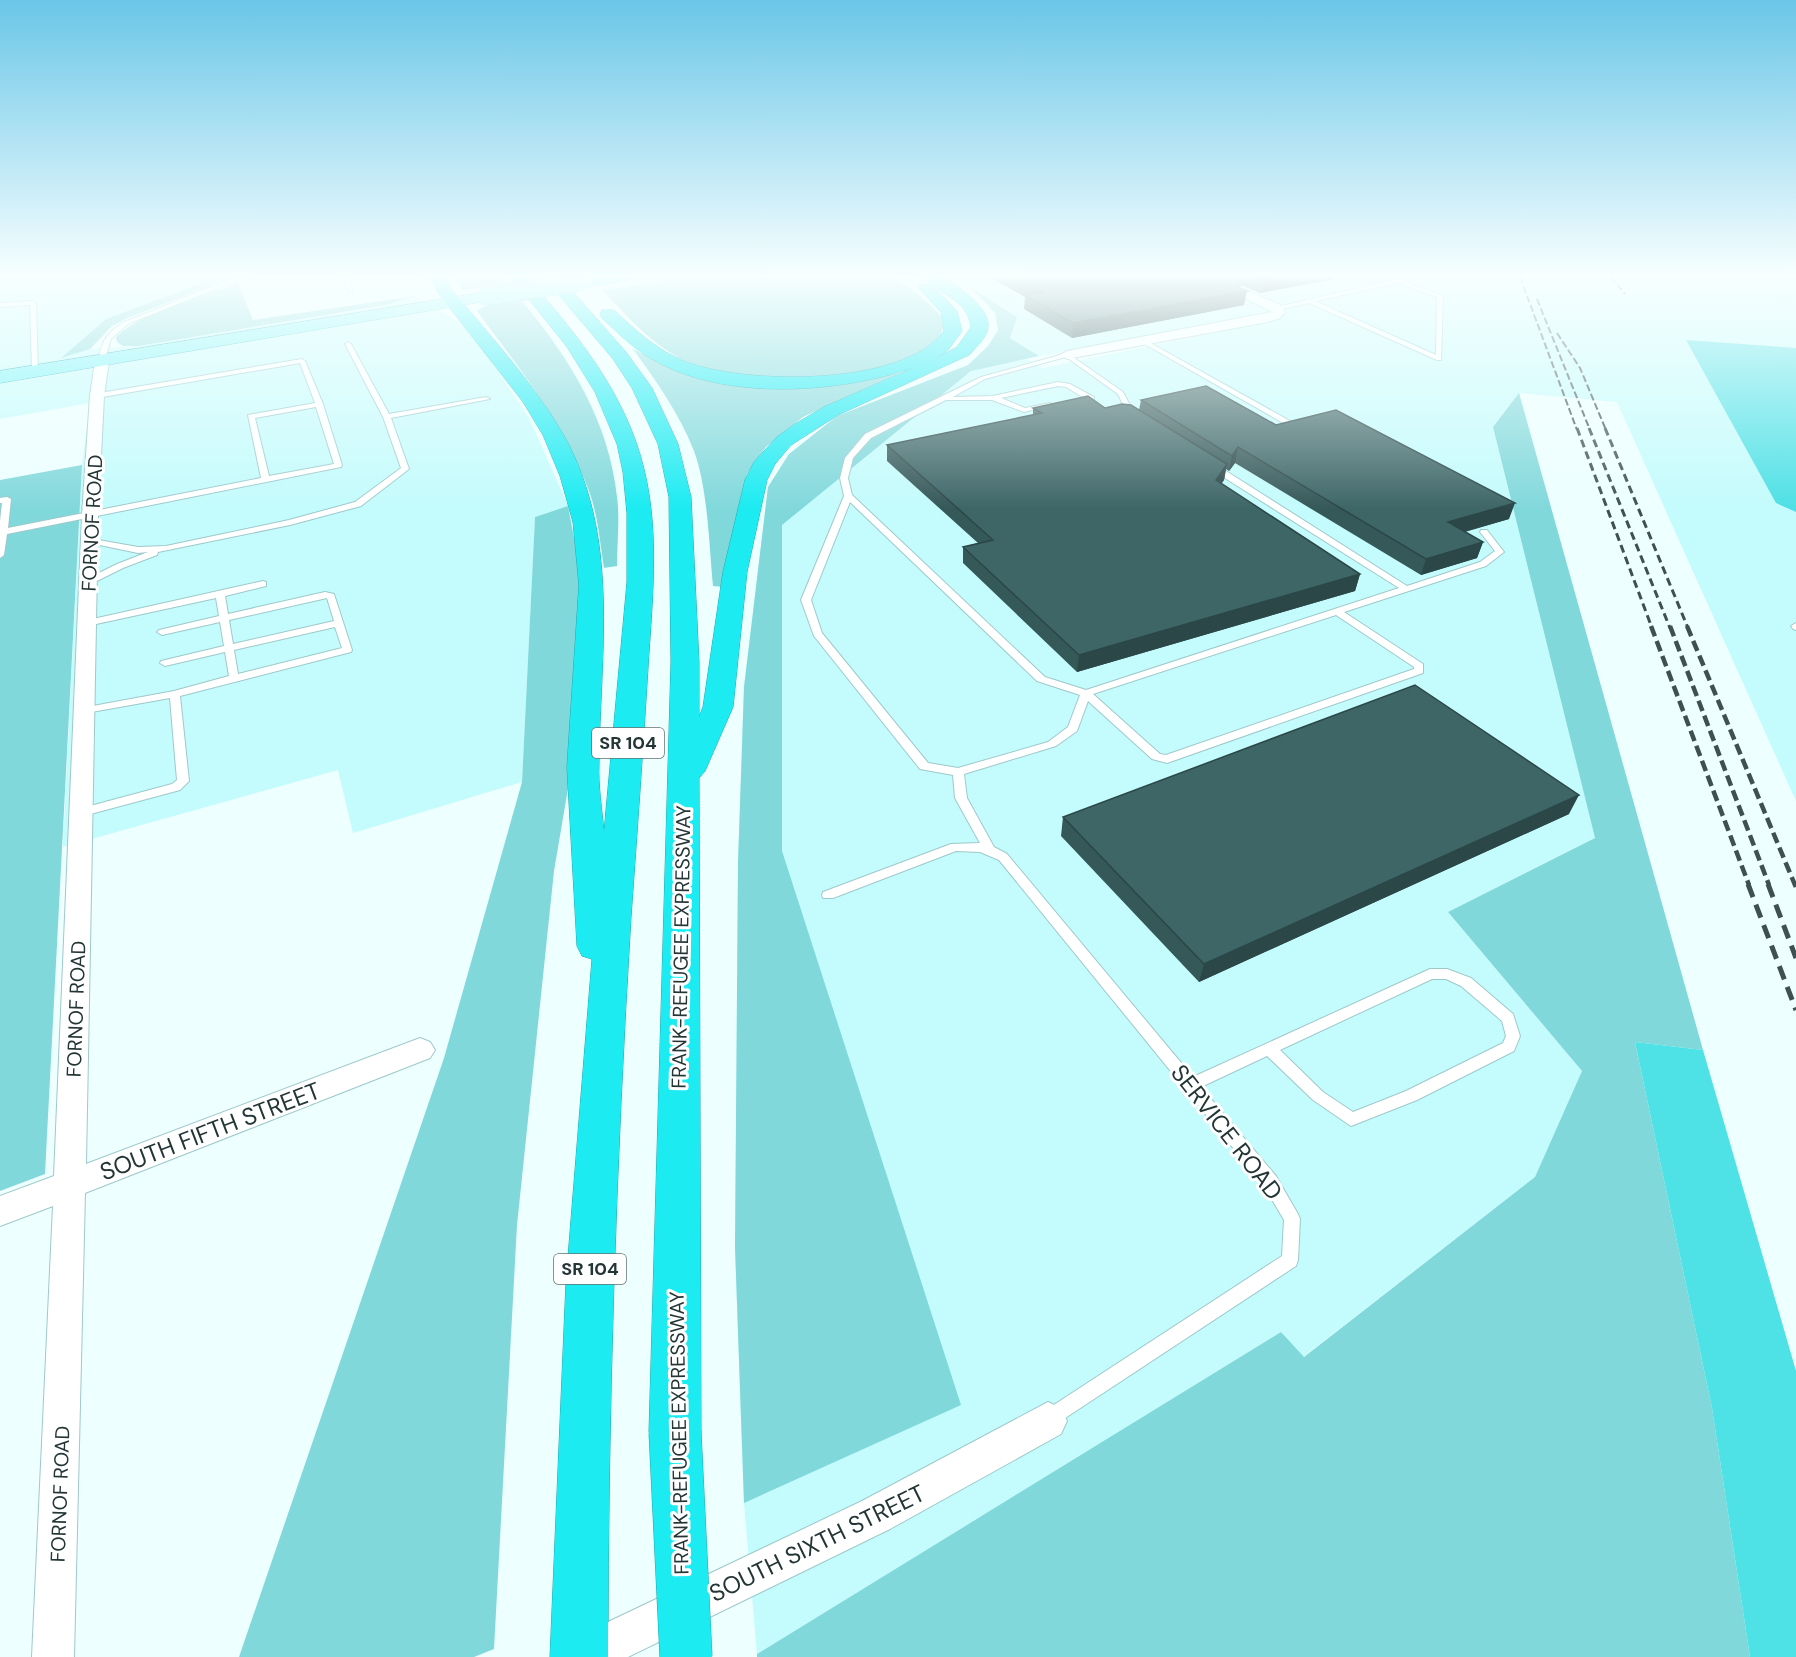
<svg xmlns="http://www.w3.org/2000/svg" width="1796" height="1657" viewBox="0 0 1796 1657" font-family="'DM Sans',sans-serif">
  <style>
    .built { fill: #c4fbfc }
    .green { fill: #81d8db }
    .forest { fill: #4ee1e6 }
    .water { fill: #4de0e5 }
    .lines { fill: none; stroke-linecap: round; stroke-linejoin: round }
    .service-casing { stroke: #9ec9ca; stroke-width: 2 }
    .minor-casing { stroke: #9ec9ca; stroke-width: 2 }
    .primary-casing { stroke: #1fabb0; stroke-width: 1 }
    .motorway-casing { stroke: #1fabb0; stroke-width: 1 }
    .service { fill: #fff; fill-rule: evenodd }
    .minor { fill: #fff; fill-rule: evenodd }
    .primary { fill: #77f3f7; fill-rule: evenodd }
    .motorway { fill: #1cebf2; fill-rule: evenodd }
    .rail-far3 { stroke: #3f5051; stroke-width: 2; stroke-dasharray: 7 3; stroke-linecap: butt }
    .rail-far2 { stroke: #3f5051; stroke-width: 3; stroke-dasharray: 8 4.5; stroke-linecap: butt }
    .rail-far1 { stroke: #3f5051; stroke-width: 4.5; stroke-dasharray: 11 5; stroke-linecap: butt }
    .rail { stroke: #3f5051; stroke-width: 5; stroke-dasharray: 14 8; stroke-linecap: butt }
    .primary-bridge-casing { stroke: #1fabb0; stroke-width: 19; stroke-linecap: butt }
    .motorway-bridge-casing { stroke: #1fabb0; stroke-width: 53; stroke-linecap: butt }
    .primary-bridge { stroke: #77f3f7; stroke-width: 18 }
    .motorway-bridge { stroke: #1cebf2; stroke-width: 52 }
    .wall { fill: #355859 }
    .shaded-wall { fill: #2b4748 }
    .building { fill: #3e6667; stroke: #2b4748; stroke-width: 1.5 }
    .labels { text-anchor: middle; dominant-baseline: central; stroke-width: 6; stroke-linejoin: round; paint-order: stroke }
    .shield { fill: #fff; stroke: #667272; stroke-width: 1.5 }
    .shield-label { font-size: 18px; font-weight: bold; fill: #243536 }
    .street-label { font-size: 20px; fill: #243536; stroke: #fff }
    .near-street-label { font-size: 24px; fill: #243536; stroke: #fff }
  </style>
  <rect width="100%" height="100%" fill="#edffff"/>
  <path class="built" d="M0,277H218L106,319L63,357L90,349L139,346L385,305L416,296L469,328L529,418L568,506L535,517L522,782L353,833L338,770L63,847L82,465L90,403L0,419Z
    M952,277H1796V801L1617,402L1519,393L1493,427L1595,838L1448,912L1582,1071L1535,1177L1303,1357L1281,1332L757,1654L744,1503L735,1247L738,863L744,687L768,487L789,454L968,365L1018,354L1043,368L1263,323L1039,356L1010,338L1017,317Z"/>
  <path class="green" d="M218,277H234L127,318L112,326L90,349L61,358L106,319Z
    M454,277H503L507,283L463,290Z
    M692,277H890C912,288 929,301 945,321C943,326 942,333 939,338C903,387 736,386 685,361C651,344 627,316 602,290Z
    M238,283L253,320L416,296L385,305L139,346H123L117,342L116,337C143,311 203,296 238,283Z
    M970,287L1017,317L1010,338L1039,356L971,371L782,525V851L961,1405L744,1503L735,1247L738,863L744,687L768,487L789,454L837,416L968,365L988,346L998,330L995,313Z
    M522,301C570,359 609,421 617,497C620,519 617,544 617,566L604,568C600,543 598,515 589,491C564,423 519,368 477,311L483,307Z
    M633,349L678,371L709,379L838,384L900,373L803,417L766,447L747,474L723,587L713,586C709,545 708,489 694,451C679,413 656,381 633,349Z
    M1519,393L1703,1050L1635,1042L1712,1408L1750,1657H757V1654L1281,1332L1304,1357L1535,1177L1582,1071L1448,912L1595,838L1493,427Z
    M82,465L45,1174L0,1191V480Z
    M568,506L583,585L571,771L554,871L517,1225L494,1649L474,1657H239L444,1058L522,782L535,517Z"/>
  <path class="forest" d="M1635,1042L1703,1050L1796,1371V1657H1750L1712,1408Z"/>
  <path class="water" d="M1686,340L1796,348V512L1776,503Z"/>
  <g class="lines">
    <defs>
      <path id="service" d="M237,277H244L128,324L111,339L104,362L99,361C100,342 108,332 124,322Z
        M343,277H349L353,291H349Z
        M1398,279L1443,296L1441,360H1437L1309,303L1276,310L1273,308ZM1398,283L1437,297L1436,355L1315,301Z
        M33,301L36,303L38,371L35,373L32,371L30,305L0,307V303Z
        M1141,340H1145L1299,426L1292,428L1141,342Z
        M348,342L351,344L389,414L486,397L490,399L391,418L409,469L361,506L290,525L158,552L157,555L123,568L91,584H85V580L117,564L148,552L138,553L90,543L86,540L87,538L138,547L166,546L289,520L355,502L401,468L383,417L345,344Z
        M1067,353L1123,392L1135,415L1140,418L1139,420L1129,418L1118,394L1066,357L985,379L953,397L993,396L1058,382L1070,384L1094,397V401L1076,403V399L1084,398L1066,387L1058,386L1001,398L1025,408L1050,403L1054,405L1024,412L992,400H946L871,438L853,458L848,478L852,495L1045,677L1086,690L1399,588L1209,468V464H1215L1407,586L1480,562L1495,551L1480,532L1481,530H1487L1504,552L1486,566L1344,612L1423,664V673L1167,763L1152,759L1088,701L1077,731L1056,746L964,774L967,798L994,847L1007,854L1193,1077L1430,969H1447L1471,978L1513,1014L1520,1036L1514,1051L1417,1100L1351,1126L1313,1100L1267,1056L1201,1087L1276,1176L1298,1214L1300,1219L1298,1260L1296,1266L1050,1428L1043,1426L1041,1419L1043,1412L1282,1256L1284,1220L1264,1186L999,860L980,852L956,851L833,898H823L822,895L823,892L951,844L980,843L955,798L953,775L920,769L814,636L801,600L844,496L840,478L845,458L865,434L981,377ZM850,502L1037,681L1080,695L1068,727L1048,742L958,768L928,763L822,633L811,600ZM1336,615L1414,667V669L1166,755L1160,754L1093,694ZM1432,979H1446L1461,986L1502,1021L1506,1036L1503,1043L1406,1091L1353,1112L1323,1092L1280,1050Z
        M302,359L305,361L323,404L342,465L341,467L7,534L4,555L0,558V521L2,503H0V498L7,497L11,499L8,528L261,478L248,415L315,403L300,363L97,398L93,396L94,394ZM316,407L334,464L269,476L255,418Z
        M263,581L266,582V586L225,596L228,614L325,592L334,594L352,650L351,652L180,696L189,781L180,790L83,816L79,815L77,812L79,809L172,784L177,780L170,698L86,713L81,710L82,708L174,691L229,676L225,652L165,666L160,663L161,661L224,646L220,622L162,635L157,632L159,630L219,616L216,598L87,626L82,623L84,621ZM327,598L334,621L233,644L229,620ZM335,627L342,648L238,674L234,650Z
        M1796,623V630L1793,629L1791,626Z"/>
      <path id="minor" d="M1203,277H1218L1280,305L1285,312L1280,318L1268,322L1067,359L1060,355L1067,351L1272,312Z
        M102,357L109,361L104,396L98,515L86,1164L420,1038L430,1042L435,1050L430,1058L85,1193L74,1657H32L53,1206L0,1226V1196L54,1176L82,515L90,396L95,361Z
        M1048,1402L1061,1408L1067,1421L1061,1434L890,1529L628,1657H560L566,1642L862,1501Z"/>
      <path id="primary" d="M486,292L492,294L494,297L492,300L0,383V371Z"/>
      <path id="motorway" d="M430,277H446L452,290C490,336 533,382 563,434C621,537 600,652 599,764C598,786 602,809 604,832L627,582V513L623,472L617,444L595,392L567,347L511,277H527C577,334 626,394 644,469C660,534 652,603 648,668C643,751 637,834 631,917C616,1163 608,1410 608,1657H550L566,1282L592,959L582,956L577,946L567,767L579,585L573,522L560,476L543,435L523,402L439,294Z
        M544,277H560L626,352L652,388L678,444L691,497L699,662V717L703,707L723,572L745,480L754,462L777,437L795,424L824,407L915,367C841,393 731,401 659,363C637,352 620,335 602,318L600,314L602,310H614C635,330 657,350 684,361C743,385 904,387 944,331L941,312L918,288L920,285L930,284L922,277C928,277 936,275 941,277C957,284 991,309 988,327C987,338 976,347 969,355L838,415L791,445L775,464L767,480L747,572L733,707L705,771L699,778L701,1432L693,1450L675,1458L657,1450L649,1432L671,662L669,497L658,444L632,388L613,359ZM934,287C951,298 968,305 971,327L957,347L936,358L948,350L962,331L957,311Z
        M581,277H632C625,284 582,289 575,281Z"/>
    </defs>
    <use href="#service" class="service-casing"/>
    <use href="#minor" class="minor-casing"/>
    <use href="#primary" class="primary-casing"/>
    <use href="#motorway" class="motorway-casing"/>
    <use href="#service" class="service"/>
    <use href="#minor" class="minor"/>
    <use href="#primary" class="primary"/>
    <use href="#motorway" class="motorway"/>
    <path class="rail-far3" d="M1520,277L1577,430
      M1611,277L1625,294
      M1537,299L1590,430
      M1557,333L1580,368L1606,430"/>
    <path class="rail-far2" d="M1577,428L1652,628
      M1589,428L1670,628
      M1605,428L1688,628"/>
    <path class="rail-far1" d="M1651,626L1749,885
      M1670,626L1769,885
      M1687,626L1795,885"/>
    <path class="rail" d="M1748,884L1796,1010
      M1768,884L1796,958
      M1795,884L1796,887"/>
    <defs>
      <path id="primary-bridge" d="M486,297L583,281"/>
      <path id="motorway-bridge" d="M675,1432L686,1657"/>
    </defs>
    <use href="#primary-bridge" class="primary-bridge-casing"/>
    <use href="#motorway-bridge" class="motorway-bridge-casing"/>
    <use href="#primary-bridge" class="primary-bridge"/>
    <use href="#motorway-bridge" class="motorway-bridge"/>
  </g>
  <path class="wall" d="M989,277H1335L1334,279L1260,293L1241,285L1240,288L1244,305L1072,338L1024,309L1025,297Z
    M1141,400L1276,425L1509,519L1465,532L1483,542L1477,558L1421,575L1235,463L1229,471L1226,469L1224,480L1221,484L1360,574L1355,591L1077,672L963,563V547L978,543L887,461V445L1033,415V408H1105L1139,410Z
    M1569,814L1199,982L1061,836L1063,817Z"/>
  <path class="shaded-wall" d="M1277,277H1335L1334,279L1260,293L1262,279Z
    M1241,283L1239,293L1247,291L1244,305L1072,338L1073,323Z
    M1238,447L1235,463L1229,471L1232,456Z
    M1227,464L1224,480L1213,496L1216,480Z
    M1515,503L1509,519L1442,538L1448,522Z
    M1483,542L1477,558L1421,575L1426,559Z
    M1360,574L1355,591L1077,672L1079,655Z
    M1579,795L1569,814L1199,982L1204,964Z"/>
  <path class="building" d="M1015,277H1227L1241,283L1233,285L1247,291L1073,323L1025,295L1043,292Z
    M1256,277H1277L1262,279Z
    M1206,386L1276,425L1336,410L1515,503L1448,522L1483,542L1426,559L1238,447L1232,456L1141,400Z
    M1088,396L1105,408L1122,404L1131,405L1227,464L1216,480L1360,574L1079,655L963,547L993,540L887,445L1042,413L1033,408Z
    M1415,685L1579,795L1204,964L1063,817Z"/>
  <linearGradient id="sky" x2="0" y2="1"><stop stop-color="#6ac6e7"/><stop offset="0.54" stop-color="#f7ffff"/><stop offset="1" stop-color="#f7ffff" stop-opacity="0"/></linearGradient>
  <rect width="1796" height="509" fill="url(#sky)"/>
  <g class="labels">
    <g class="shield">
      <rect x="592" y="728" width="72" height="30" rx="4.5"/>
      <rect x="554" y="1254" width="72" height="30" rx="4.5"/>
    </g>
    <g class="shield-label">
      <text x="628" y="743">SR 104</text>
      <text x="590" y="1269">SR 104</text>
    </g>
    <g class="street-label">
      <text transform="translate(92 523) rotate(-87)">FORNOF ROAD</text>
      <text transform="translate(681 947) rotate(-89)">FRANK-REFUGEE EXPRESSWAY</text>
      <text transform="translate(76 1009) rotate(-88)">FORNOF ROAD</text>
      <text transform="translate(679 1433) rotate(-91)">FRANK-REFUGEE EXPRESSWAY</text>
      <text transform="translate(60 1494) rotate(-88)">FORNOF ROAD</text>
    </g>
    <g class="near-street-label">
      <text transform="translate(210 1131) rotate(-21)">SOUTH FIFTH STREET</text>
      <text transform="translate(1227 1132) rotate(52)">SERVICE ROAD</text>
      <text transform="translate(817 1543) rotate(-26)">SOUTH SIXTH STREET</text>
    </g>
  </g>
</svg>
